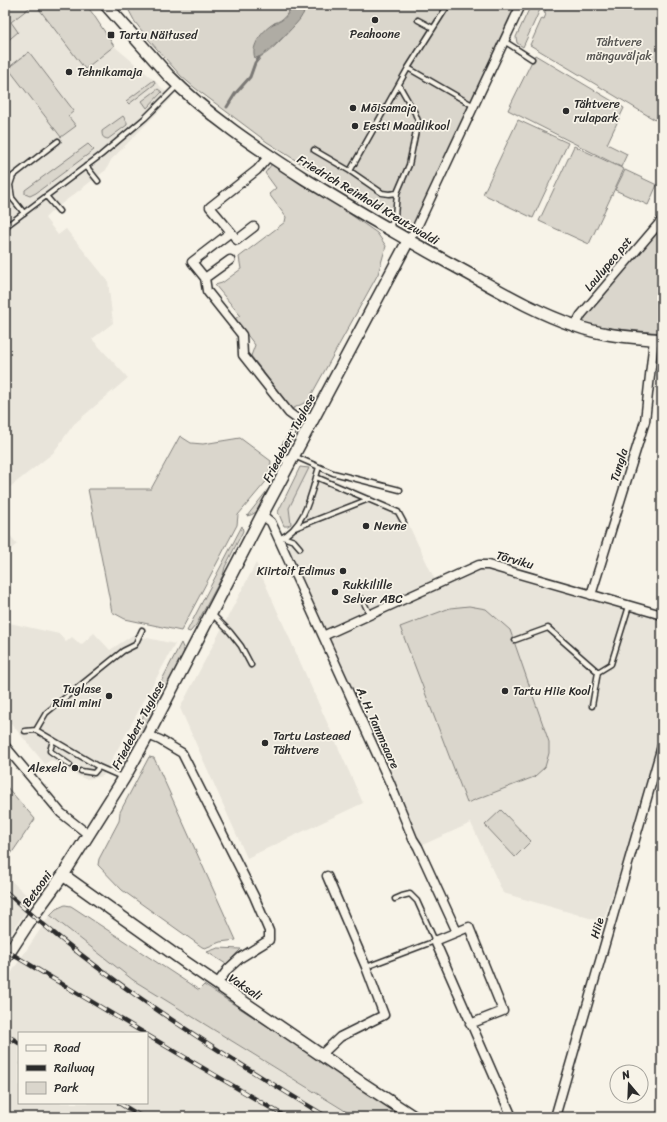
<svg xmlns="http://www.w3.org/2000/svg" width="667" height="1122" viewBox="0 0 667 1122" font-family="Sriracha,sans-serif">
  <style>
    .built { fill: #e8e4da; fill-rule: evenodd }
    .green { fill: #dad6cc; stroke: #82807c }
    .water { fill: #afaca4; stroke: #7a7874 }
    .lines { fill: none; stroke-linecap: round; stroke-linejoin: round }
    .stream { stroke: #7a7874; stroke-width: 3 }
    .lane-casing { stroke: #2b2b2b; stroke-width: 7 }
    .street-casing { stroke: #2b2b2b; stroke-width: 11 }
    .secondary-casing { stroke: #2b2b2b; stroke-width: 14 }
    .lane { stroke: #f7f3e8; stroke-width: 4 }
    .street { stroke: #f7f3e8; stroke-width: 8 }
    .secondary { stroke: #f7f3e8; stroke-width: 11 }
    .rail-casing { stroke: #2b2b2b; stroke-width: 4.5 }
    .rail { stroke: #f7f3e8; stroke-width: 3; stroke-dasharray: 9; stroke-linecap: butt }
    .poi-dot { fill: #2b2b2b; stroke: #f7f3e8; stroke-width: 1.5 }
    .labels { text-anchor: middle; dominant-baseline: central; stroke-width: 3.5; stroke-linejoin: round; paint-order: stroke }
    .poi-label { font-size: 12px; fill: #2b2b2b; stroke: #f7f3e8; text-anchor: start }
    .park-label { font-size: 12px; fill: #575653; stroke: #f7f3e8 }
    .street-label { font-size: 12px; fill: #2b2b2b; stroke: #f7f3e8 }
  </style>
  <rect width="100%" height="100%" fill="#f7f3e8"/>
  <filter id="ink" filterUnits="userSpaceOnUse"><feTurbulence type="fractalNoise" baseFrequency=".025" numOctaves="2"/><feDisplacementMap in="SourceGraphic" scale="8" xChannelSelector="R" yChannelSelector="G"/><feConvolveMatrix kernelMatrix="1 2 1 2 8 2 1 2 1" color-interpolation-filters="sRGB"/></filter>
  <g filter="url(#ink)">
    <path class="built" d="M5,5H86L93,14L114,46L154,80L172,98L111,160L106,170L52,211L45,218L58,235L66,229L108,281L113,323L92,339L128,378L74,424L53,453L5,491Z
      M309,468L401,509L436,582L325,631L289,553L291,524L289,508Z
      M5,529L17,544L5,554Z
      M256,563L363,803L247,858L180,708Z
      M479,565L662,615V746L603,922L503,893L471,823L418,847L323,636Z
      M5,622L59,634L66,642L72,637L81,645L94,633L110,650L133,635L175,644L103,776L94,778L85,779L74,774L51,760L45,764L5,716Z
      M5,875L33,901L5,942Z
      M50,915L133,980L353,1117H5V984L15,967ZM19,1033H147V1103H19Z"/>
    <path class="green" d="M5,5H33L11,22L18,32L5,43Z
      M36,5H86L93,14L114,46L85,69Z
      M126,5H293C287,13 285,20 274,23L255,58C269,59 301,17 309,5H521L416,229L395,216L308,168L267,142L195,88L181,76L149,40L135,22Z
      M531,5H542L523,47L517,43L516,37Z
      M548,5H662V124L530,45L542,18L544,19L546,14L544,13Z
      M29,52L74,111L68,116L76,126L61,137L8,68Z
      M535,55L624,108L607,144L627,154L621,167L508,110Z
      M154,80L155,84L129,104L126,101Z
      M158,89L162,92L147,108L142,101Z
      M123,116L127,122V125L108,139C103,138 102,137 102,131Z
      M518,120L568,143L533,218L483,194Z
      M88,144L94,150L36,193L30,196L25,194V190Z
      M574,146L624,169L589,244L539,221Z
      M274,161L377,233L386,246L378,274L308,401L292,409L251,356L255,345L235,319L240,315L215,285L222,283L241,269L239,257L285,222L286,217L269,194L276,188L265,173Z
      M625,170L657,185L648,205L615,190Z
      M662,226V333L606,328L581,322Z
      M180,436L191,443L203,444L240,438L271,461L269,478L238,515L237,525L181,631L125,619L112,612L88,489H151Z
      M300,467L309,468L289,508L291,524L288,526H284L278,512Z
      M270,487C265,498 261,514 247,516Z
      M242,526L243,531L225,567L223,575L215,590L196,625L190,632L187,631Z
      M469,606L486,609L510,630L549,742V753L545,767L534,777L467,803L400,627L450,608Z
      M181,643L184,650L183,655L141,737L137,742H134L132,738Z
      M128,745L134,747C128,756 124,768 112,767L125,747Z
      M149,757L154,758L236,940L220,942L205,948L202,947L122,890L98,865L99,859L119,821L120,812Z
      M5,785L35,819L11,854L5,849Z
      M501,810L531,841L515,857L485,825Z
      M65,905L71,906L199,990L204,985L407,1117H355L133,980L50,915L56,909Z
      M218,948L241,949L226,964L207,952Z"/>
    <path class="water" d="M293,5H309C306,9 303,14 300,19C294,27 264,58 255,58C250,46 263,30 273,24C276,23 279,22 282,20C287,17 289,10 293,5Z"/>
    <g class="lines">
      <path class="stream" d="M227,107L235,94L250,77L255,63L259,58"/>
      <defs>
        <path id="lane" d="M418,20L433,28
          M504,41L532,59
          M408,68L474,106
          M314,150L350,171L382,193L389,194L397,193
          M86,166L98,181
          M350,171L408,68L448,5
          M46,196L59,211
          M24,213L12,198L10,185L13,176L58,141
          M5,227L101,155L145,118L177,86
          M389,229L395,216L397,193L409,165L418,121L415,113L399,85
          M294,456L333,473L400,490
          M286,466L283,449L300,421L313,414
          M316,477L398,512L404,523
          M295,528L369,499
          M283,537L294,541L300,548
          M279,539C306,527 311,493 319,467
          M362,599L370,615
          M212,614L230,632L241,646L251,665
          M515,640L548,628L598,672
          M592,706L598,672L611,664L629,606
          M25,731L36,730
          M53,740L50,751L70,765
          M81,771L94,773L99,767
          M124,778L99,767L36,730L46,713L123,651L135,645L142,630
          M366,967L435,941L417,901L410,894L402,896L395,899"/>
        <path id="street" d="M269,156L257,170L210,207L231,232L192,262L205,278L207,291L242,335L243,355L289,413L300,421
          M231,232L237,240L254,227
          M408,241L416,229L521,5
          M205,278L230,260
          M575,326L581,315L662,220
          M262,515L271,522L390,783L413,839L418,847L457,932L435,941L512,1117
          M591,595L645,421L654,339
          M323,636L479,565H488L662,615
          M148,735L160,740L182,753L254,896L269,931V940L240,958L228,969L217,984
          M5,746L61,813L89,835
          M457,932L469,927L503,1011L470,1024
          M321,1055L340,1037L384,1015L366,967L327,876
          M555,1117L662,746"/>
        <path id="secondary" d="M106,5L168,75C208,116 257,148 305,179C352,208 400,236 449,263C490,285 531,311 576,326C603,336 633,337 662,340
          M63,875L185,962L362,1083L414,1117
          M5,959L33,916L63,875L124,778L148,735L262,515L408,241"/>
      </defs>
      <use href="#lane" class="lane-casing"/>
      <use href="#street" class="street-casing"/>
      <use href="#secondary" class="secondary-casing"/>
      <use href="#lane" class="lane"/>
      <use href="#street" class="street"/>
      <use href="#secondary" class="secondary"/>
      <defs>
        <path id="rail" d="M5,891C102,980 214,1049 327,1117
          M5,950L144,1033
          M5,1034L19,1043
          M147,1035L286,1117
          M119,1103L142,1117"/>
      </defs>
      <use href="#rail" class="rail-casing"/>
      <use href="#rail" class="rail"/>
    </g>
  </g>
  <g class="poi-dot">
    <circle cx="375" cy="20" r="4"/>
    <rect x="107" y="31" width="8" height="8" rx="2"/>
    <circle cx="69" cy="72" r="4"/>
    <circle cx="353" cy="108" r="4"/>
    <circle cx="566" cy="111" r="4"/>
    <circle cx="355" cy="126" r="4"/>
    <circle cx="366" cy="526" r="4"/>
    <circle cx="343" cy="571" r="4"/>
    <circle cx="335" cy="592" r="4"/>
    <circle cx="505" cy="691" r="4"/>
    <circle cx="109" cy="696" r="4"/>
    <circle cx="265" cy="743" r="4"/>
    <circle cx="75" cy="768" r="4"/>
  </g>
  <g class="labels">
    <g class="poi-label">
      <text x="375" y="34" text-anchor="middle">Peahoone</text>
      <text x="119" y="35">Tartu Näitused</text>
      <text x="77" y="72">Tehnikamaja</text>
      <text x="574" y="104">Tähtvere<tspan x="574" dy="14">rulapark</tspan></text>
      <text x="361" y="108">Mõisamaja</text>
      <text x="363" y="126">Eesti Maaülikool</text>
      <text x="374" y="526">Nevne</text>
      <text x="335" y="571" text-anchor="end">Kiirtoit Edimus</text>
      <text x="343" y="585">Rukkilille<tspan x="343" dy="14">Selver ABC</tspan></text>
      <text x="101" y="689" text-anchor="end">Tuglase<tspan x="101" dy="14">Rimi mini</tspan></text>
      <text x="513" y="691">Tartu Hiie Kool</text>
      <text x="273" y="736">Tartu Lasteaed<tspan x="273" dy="14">Tähtvere</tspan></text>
      <text x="67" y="768" text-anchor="end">Alexela</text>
    </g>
    <g class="park-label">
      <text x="619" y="42">Tähtvere<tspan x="619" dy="14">mänguväljak</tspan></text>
    </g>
    <g class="street-label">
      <text transform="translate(368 200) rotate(31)">Friedrich Reinhold Kreutzwaldi</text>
      <text transform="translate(608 264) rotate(-50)">Laulupeo pst</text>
      <text transform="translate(289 438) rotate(-62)">Friedebert Tuglase</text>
      <text transform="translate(619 465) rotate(-73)">Tungla</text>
      <text transform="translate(515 560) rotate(16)">Tõrviku</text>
      <text transform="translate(138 725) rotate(-62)">Friedebert Tuglase</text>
      <text transform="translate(378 728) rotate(66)">A. H. Tammsaare</text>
      <text transform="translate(37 889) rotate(-54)">Betooni</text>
      <text transform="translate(597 928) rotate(-74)">Hiie</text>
      <text transform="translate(245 987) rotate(34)">Vaksali</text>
    </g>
  </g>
  <rect width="667" height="1122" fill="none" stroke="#f7f3e8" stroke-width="20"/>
  <rect x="10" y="10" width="647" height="1102" fill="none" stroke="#2b2b2b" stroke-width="1.5" filter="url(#ink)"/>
  <rect x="18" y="1032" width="130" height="72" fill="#f7f3e8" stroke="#a5a39c"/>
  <rect x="26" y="1045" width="20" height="6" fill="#f7f3e8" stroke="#a5a39c"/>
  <text x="54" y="1052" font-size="12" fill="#2b2b2b">Road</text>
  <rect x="26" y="1065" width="20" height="6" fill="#2b2b2b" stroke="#a5a39c"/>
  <text x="54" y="1072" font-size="12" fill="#2b2b2b">Railway</text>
  <rect x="26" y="1082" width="20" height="12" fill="#dad6cc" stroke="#a5a39c"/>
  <text x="54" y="1092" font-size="12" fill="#2b2b2b">Park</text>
  <g transform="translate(629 1084) rotate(341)"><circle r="19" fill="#f7f3e8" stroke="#a5a39c"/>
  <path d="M0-3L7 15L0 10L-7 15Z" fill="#2b2b2b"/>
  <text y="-6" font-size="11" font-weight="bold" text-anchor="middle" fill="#2b2b2b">N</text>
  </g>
</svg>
